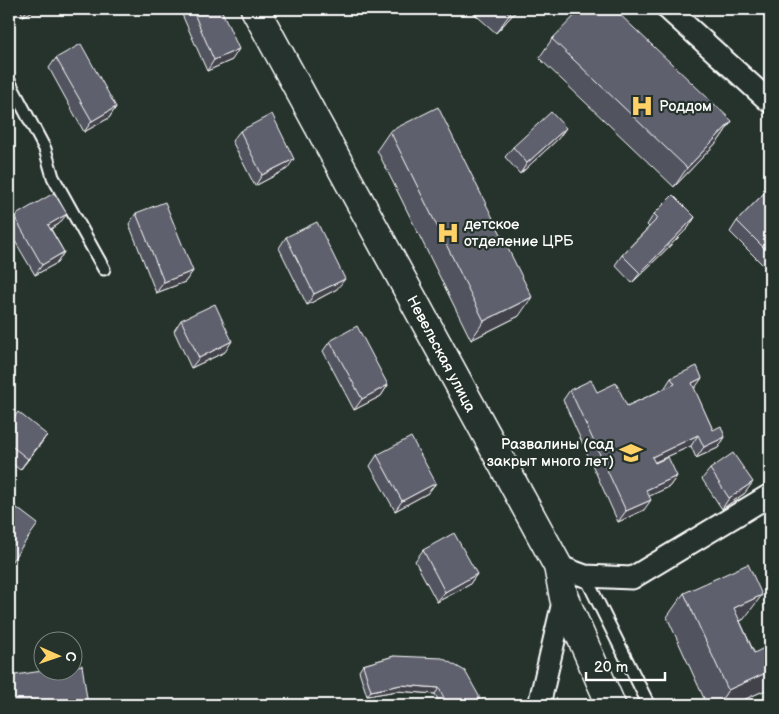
<svg xmlns="http://www.w3.org/2000/svg" width="779" height="714" viewBox="0 0 779 714" font-family="'Balsamiq Sans',sans-serif">
  <style>
    .lines { fill: none; stroke-linecap: round; stroke-linejoin: round }
    .service-casing { stroke: #fff; stroke-width: 15 }
    .minor-casing { stroke: #fff; stroke-width: 25 }
    .tertiary-casing { stroke: #fff; stroke-width: 31 }
    .service { stroke: #26332d; stroke-width: 11 }
    .minor { stroke: #26332d; stroke-width: 21 }
    .tertiary { stroke: #26332d; stroke-width: 28 }
    .wall { fill: #51535e; stroke: #fff }
    .shaded-wall { fill: #42434c; stroke: #fff }
    .building { fill: #5e606d; stroke: #fff }
    .labels { text-anchor: middle; dominant-baseline: central; stroke-width: 4.5; stroke-linejoin: round; paint-order: stroke }
    .poi-label { font-size: 15px; fill: #fff; stroke: #26332d; text-anchor: start }
    .street-label { font-size: 15px; fill: #fff; stroke: #26332d }
  </style>
  <rect width="100%" height="100%" fill="#26332d"/>
  <filter id="ink" filterUnits="userSpaceOnUse"><feTurbulence type="fractalNoise" baseFrequency=".02" numOctaves="2"/><feDisplacementMap in="SourceGraphic" scale="10" xChannelSelector="R" yChannelSelector="G"/><feConvolveMatrix kernelMatrix="1 2 1 2 8 2 1 2 1" color-interpolation-filters="sRGB"/></filter>
  <g filter="url(#ink)">
    <g class="lines">
      <defs>
        <path id="service" d="M9,81L45,149L53,177L104,269
          M585,576L649,705"/>
        <path id="minor" d="M668,9L770,102
          M558,566L585,576L632,578L770,495
          M539,705L564,598"/>
        <path id="tertiary" d="M255,9L558,566L564,598L611,705"/>
      </defs>
      <use href="#service" class="service-casing"/>
      <use href="#minor" class="minor-casing"/>
      <use href="#tertiary" class="tertiary-casing"/>
      <use href="#service" class="service"/>
      <use href="#minor" class="minor"/>
      <use href="#tertiary" class="tertiary"/>
    </g>
    <path class="wall" d="M20,9H38L23,16Z
      M181,9H221L232,60L207,71L180,10Z
      M385,9H400L393,16Z
      M469,9H518L496,33Z
      M552,39L732,121L719,140L674,187L539,58Z
      M56,58L116,107L109,118L84,132L49,68Z
      M240,131L287,169L255,186L232,141Z
      M390,131L519,316L471,340L377,150Z
      M558,139L520,174L505,157L513,147Z
      M770,187V272L730,232L737,221Z
      M136,213L193,271L185,282L156,293L129,224Z
      M654,214L695,217L688,228L632,283L615,265L622,255L649,227L647,225Z
      M14,216L59,224L51,229L64,252L57,263L35,275L9,231V224Z
      M286,237L337,289L307,305L279,248Z
      M181,320L225,352L191,368L174,331Z
      M330,341L388,385L381,396L354,410L323,351Z
      M671,378L695,388L694,389L713,430L725,437L718,448L696,458L691,446L655,462L677,476L669,487L649,496L644,510L618,522L563,400L570,390L597,392L627,406L664,389Z
      M9,424L47,435L20,470L9,461Z
      M377,455L436,483L428,493L395,511L370,466Z
      M710,469L745,493L722,509L702,479Z
      M423,550L477,574L469,585L437,602L415,561Z
      M684,593L744,619L740,621L770,688L732,705H707L667,617Z
      M394,656L479,705H441L435,694L397,691L367,696L359,671L363,665Z"/>
    <path class="shaded-wall" d="M30,9H38L23,16L27,10Z
      M515,9H518L496,33L510,14Z
      M239,49L232,60L207,71L214,60Z
      M116,107L109,118L84,132L92,121Z
      M732,121L719,140L674,187L687,168Z
      M566,128L558,139L520,174L527,163Z
      M294,159L287,169L255,186L262,175Z
      M67,214L59,224L40,235L48,225Z
      M695,217L688,228L632,283L640,273Z
      M64,252L57,263L35,275L42,265Z
      M193,271L185,282L156,293L164,282Z
      M345,279L337,289L307,305L314,294Z
      M532,297L519,316L471,340L484,321Z
      M232,341L225,352L191,368L199,358Z
      M702,378L695,388L684,393L692,383Z
      M388,385L381,396L354,410L362,399Z
      M47,435L40,445L20,470L28,459Z
      M698,435L691,446L644,467L652,457Z
      M725,437L718,448L696,458L704,447Z
      M677,476L669,487L639,501L646,490Z
      M753,482L745,493L722,509L729,498Z
      M436,483L428,493L395,511L402,501Z
      M651,500L644,510L618,522L626,511Z
      M477,574L469,585L437,602L445,592Z
      M762,595L744,619L716,632L734,608Z
      M770,671V688L732,705H718L728,690Z
      M401,685L439,688L435,694L397,691L367,696L371,691Z"/>
    <path class="building" d="M192,9H221L239,49L214,60Z
      M503,9H515L510,14Z
      M581,9H614L732,121L687,168L552,39Z
      M81,44L116,107L92,121L56,58Z
      M438,107L532,297L484,321L390,131Z
      M551,112L566,128L527,163L513,147Z
      M272,114L294,159L262,175L240,131Z
      M770,187V254L737,221Z
      M54,193L67,214L48,225L64,252L42,265L14,216Z
      M673,195L695,217L640,273L622,255L658,218L654,214Z
      M165,202L193,271L164,282L136,213Z
      M317,222L345,279L314,294L286,237Z
      M215,304L232,341L199,358L181,320Z
      M357,326L388,385L362,399L330,341Z
      M697,366L702,378L692,383L713,430L721,426L725,437L704,447L698,435L652,457L655,463L668,457L677,476L646,490L651,500L626,511L570,390L591,380L597,392L616,383L627,406L675,384L671,378Z
      M18,412L47,435L28,459L9,444V424Z
      M411,437L436,483L402,501L377,455Z
      M733,453L753,482L729,498L710,469Z
      M9,502L38,524L9,565Z
      M454,533L477,574L445,592L423,550Z
      M748,564L762,595L734,608L754,653L770,645V671L728,690L684,593Z
      M394,656L442,658L465,671L479,696V705H445V700L439,688L401,685L371,691L363,665Z
      M82,665L88,705H9V676L42,671L72,672V667Z"/>
  </g>
  <defs>
    <symbol id="hospital-bare" viewBox="-9 -9 18 18"><path d="M-5-5h3v3.5h4V-5h3V5h-3V1.5h-4V5h-3Z" fill="#ffd166" stroke="#26332d" stroke-width="2.5" paint-order="stroke"/></symbol>
    <symbol id="school-bare" viewBox="-9 -9 18 18"><path d="M0-5L7-2L0 1L-7-2ZM-4 1L0 2.5L4 1V4Q0 6-4 4Z" fill="#ffd166" stroke="#26332d" stroke-width="2.5" paint-order="stroke"/></symbol>
  </defs>
  <g fill-rule="evenodd">
    <use href="#hospital-bare" x="626" y="90" width="32" height="32"/>
    <use href="#hospital-bare" x="432" y="217" width="32" height="32"/>
    <use href="#school-bare" x="615" y="437" width="32" height="32"/>
  </g>
  <g class="labels">
    <g class="poi-label">
      <text x="659" y="106">Роддом</text>
      <text x="464" y="224">детское<tspan x="464" dy="17">отделение ЦРБ</tspan></text>
      <text x="614" y="444" text-anchor="end">Развалины (сад<tspan x="614" dy="17">закрыт много лет)</tspan></text>
    </g>
    <g class="street-label">
      <text transform="translate(441 354) rotate(62)">Невельская улица</text>
    </g>
  </g>
  <rect width="779" height="714" fill="none" stroke="#26332d" stroke-width="30"/>
  <rect x="15" y="15" width="749" height="684" fill="none" stroke="#fff" stroke-width="2" filter="url(#ink)"/>
  <g transform="translate(58 656) rotate(92)"><circle r="24" fill="#26332d" stroke="#7d8581"/>
  <path d="M0-4L9 19L0 12L-9 19Z" fill="#ffd166"/>
  <text y="-8" font-size="14" font-weight="bold" text-anchor="middle" fill="#ffffff">С</text>
  </g>
  <path d="M586 672v8h79v-8" fill="none" stroke="#ffffff" stroke-width="2.5"/>
  <text x="594" y="672" font-size="15" fill="#ffffff" stroke="#26332d" stroke-width="4" paint-order="stroke">20 m</text>
</svg>
